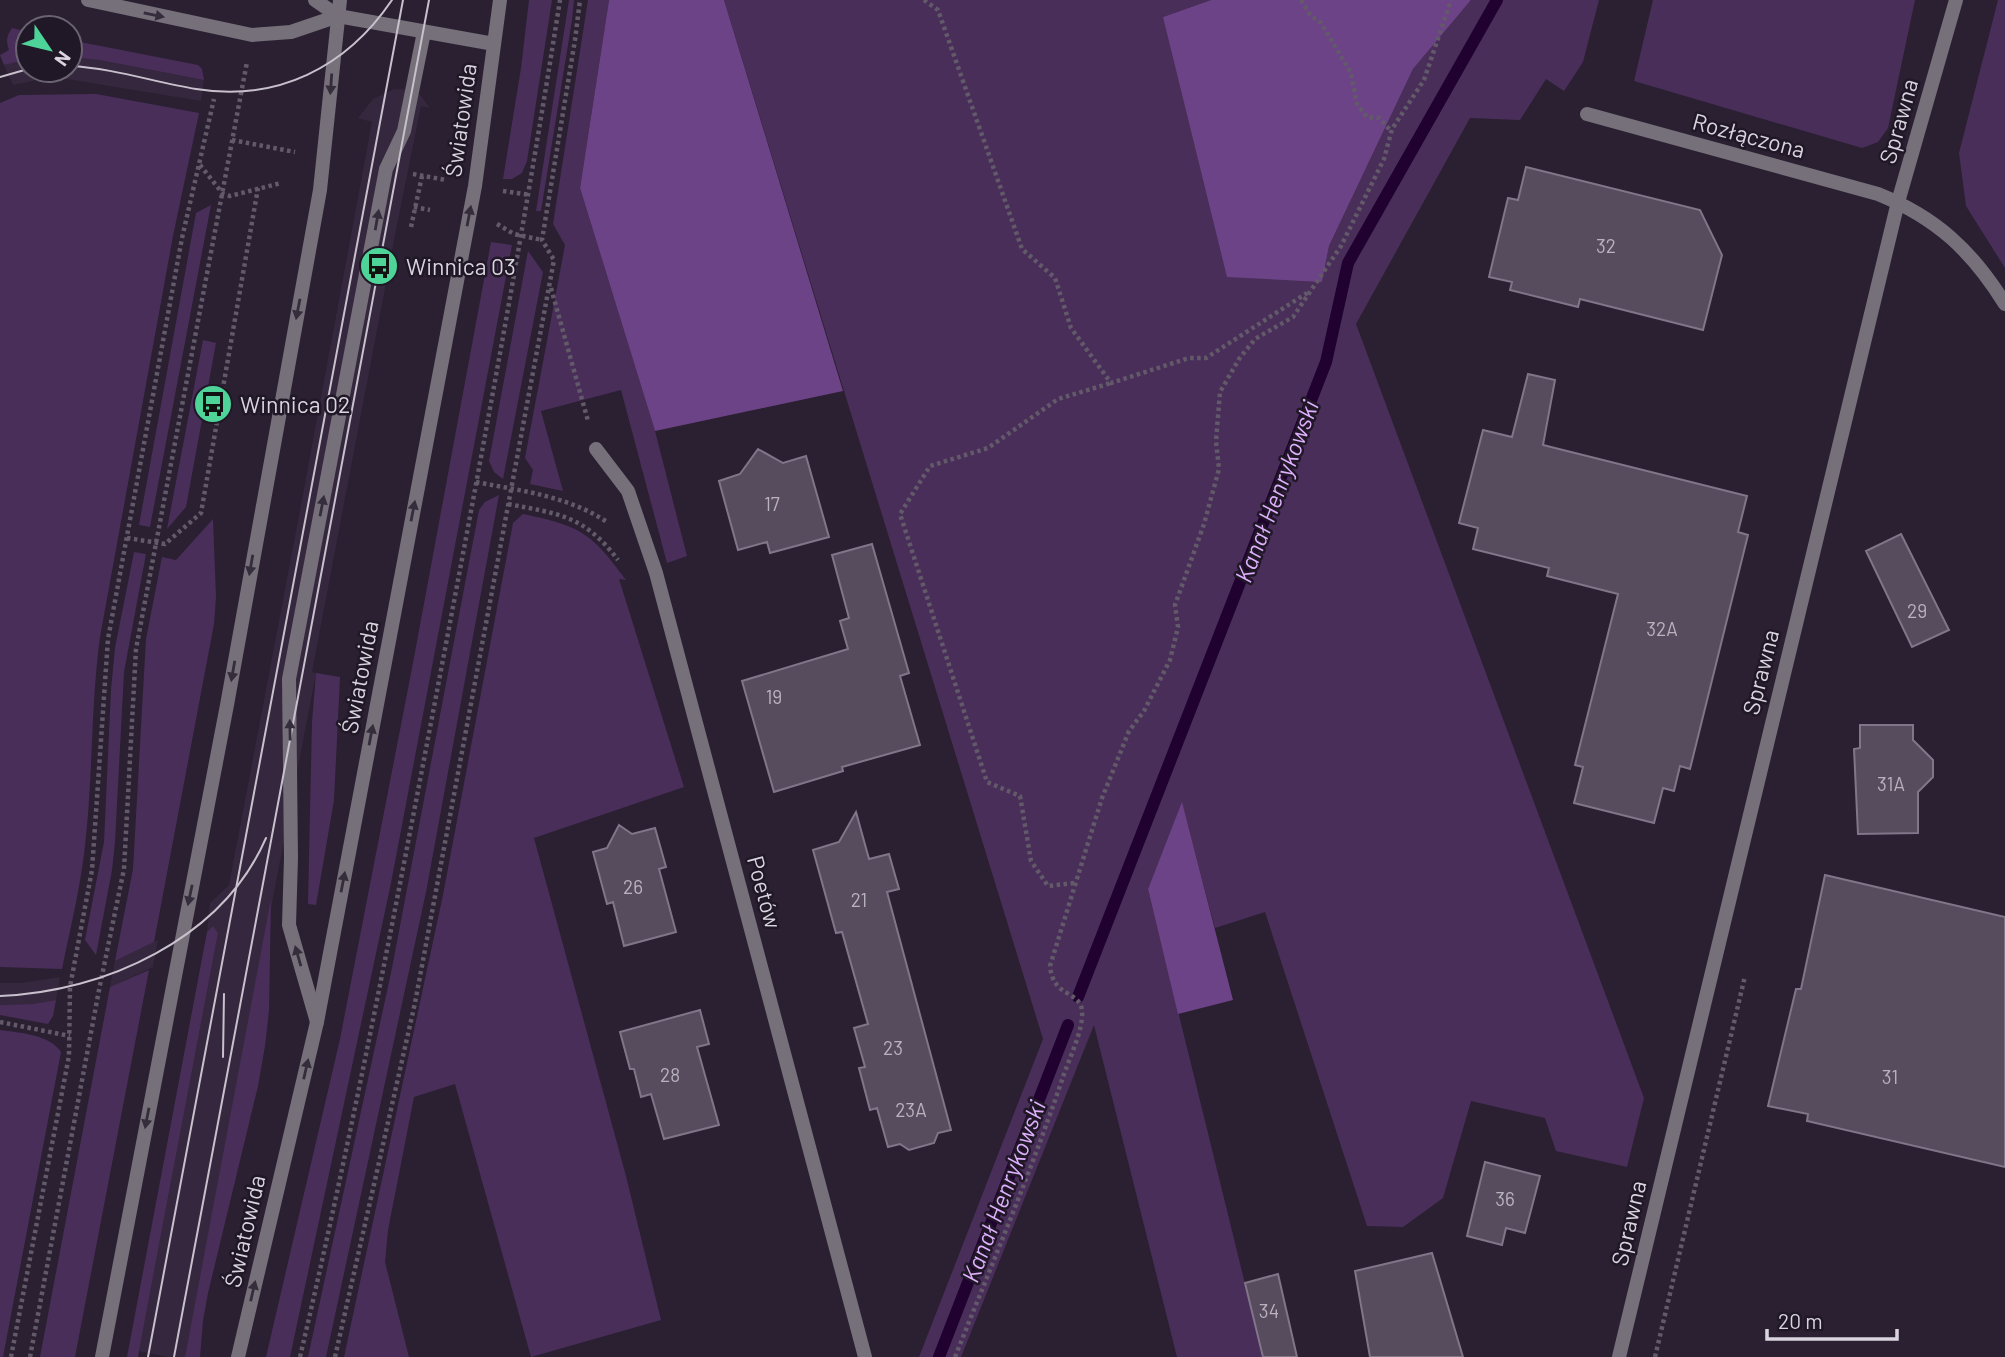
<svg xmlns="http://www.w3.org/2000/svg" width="2005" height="1357" viewBox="0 0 2005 1357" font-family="Barlow,sans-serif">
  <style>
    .built { fill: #35283e }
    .green { fill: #492e5a }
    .forest { fill: #6d4387 }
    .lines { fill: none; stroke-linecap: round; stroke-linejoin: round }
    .stream { stroke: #200130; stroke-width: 12 }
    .building { fill: #574c5e; stroke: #817589; stroke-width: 2 }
    .path { stroke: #635a69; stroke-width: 4.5; stroke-dasharray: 3.5 3.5; stroke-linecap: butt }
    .service { stroke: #757079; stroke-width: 14 }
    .minor { stroke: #757079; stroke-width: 14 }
    .tertiary { stroke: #757079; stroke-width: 14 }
    .tram { stroke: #c8c1cd; stroke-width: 2 }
    .oneway { fill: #352d3c }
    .labels { text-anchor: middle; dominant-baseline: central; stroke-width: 5; stroke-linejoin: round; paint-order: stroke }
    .number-label { font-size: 19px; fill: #b9b2bf }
    .street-label { font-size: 23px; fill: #dad4df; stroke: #201727 }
    .poi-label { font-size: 23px; fill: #dad4df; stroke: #201727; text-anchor: start }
    .water-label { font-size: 24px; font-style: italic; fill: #deb0fd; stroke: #201727 }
  </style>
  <rect width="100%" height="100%" fill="#2a2031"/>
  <path class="built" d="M70,57L99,60L204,80L201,101L67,79L37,80L13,85L4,65L28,59V70H70Z
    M394,89L412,90L420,95L430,108L421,106L397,225L312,672L316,673L185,1357H168L139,1351L218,933L213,926L207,932L210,903L229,885L301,505L372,122L358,118L373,99Z
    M158,940L153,967L110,987L115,961Z
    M60,977L56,1000L33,1004L0,1005V983H21Z"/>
  <path class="green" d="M529,0H552L527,161L522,173L512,179H503L521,68Z
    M569,0H574L572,20L541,211H536Z
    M588,0H609L580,188L655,431L687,556L667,563L621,390L541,411L563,491L530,484L533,470L525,458L565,245L553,224Z
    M724,0H1211L1163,17L1322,282L1329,246L1413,69L1471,0H1599L1583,62L1564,91L1546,79L1520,120L1470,118L1356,324L1644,1098L1627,1167L1556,1151L1545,1118L1471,1101L1443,1198L1403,1227L1367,1226L1265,912L1215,928L1182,804L1148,889L1263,1357H1177L1094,1025L961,1357H919L1043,1039Z
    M1653,0H1915L1888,128L1878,142L1862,148L1634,81Z
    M1998,0H2005V268L1966,206L1959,153Z
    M12,28L28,32V59L4,65L0,55L9,50C6,41 6,37 12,28Z
    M70,40L198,65L202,69L204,80L99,60L70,57Z
    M96,94L199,113L173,236L100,637C91,703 93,770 86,836C82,881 71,925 62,969L0,967V103L19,95Z
    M211,205L150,527L139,525L196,213Z
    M491,242L512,245L391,883L290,1357H266L340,1039L413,663Z
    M528,251L543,272L503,479L494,472L489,461Z
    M203,340L216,343L186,507L167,529Z
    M499,495L426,892L326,1357H308L392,968L479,510L485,502Z
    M523,514C580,526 591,532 626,580L619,579L684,787L534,838L626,1176L661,1320L531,1357L455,1084L414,1097L388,1230L385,1262L409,1357H344L443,895L513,523Z
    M213,519L216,597L214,624L154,942L115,961L133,869L146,639L162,557L176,560Z
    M134,552L146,554L124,672L115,842L112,870L96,955L85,940L104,842L111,690L115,648Z
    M316,673L340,677L334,800L316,905L308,904L312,722Z
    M271,899L269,1010L265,1046L258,1086L208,1293L203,1321L200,1357H185Z
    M213,926L218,933L139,1351L138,1357H127L207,932Z
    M149,970L75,1357H40L110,987Z
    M56,1000L53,1016L48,1024L0,1015V1005L33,1004Z
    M0,1030C20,1033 49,1034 61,1052L3,1357H0Z"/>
  <path class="forest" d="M609,0H724L843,391L655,431L580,188Z
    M1211,0H1471L1413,69L1329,246L1322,282L1227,277L1163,17Z
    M1182,802L1233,1000L1178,1014L1148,889Z"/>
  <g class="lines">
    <path class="stream" d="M1078,997L1326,362L1348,263L1497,0
      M939,1357L1068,1025"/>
  </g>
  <path class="building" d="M1526,167L1700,210L1722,255L1703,330L1580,299L1578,307L1510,290L1512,282L1489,277L1508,198L1518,200Z
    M1528,374L1555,380L1543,445L1747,496L1738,532L1748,535L1690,769L1680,766L1674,791L1663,788L1654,823L1574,803L1583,767L1575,765L1618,594L1547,576L1549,568L1473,549L1478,528L1459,523L1483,430L1512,437Z
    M758,449L783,463L806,456L829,537L770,553L767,542L738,550L719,481L740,474Z
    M1901,534L1949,630L1912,647L1866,551Z
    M872,544L909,673L900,676L920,745L842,767L843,771L774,792L742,681L848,649L840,621L849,618L832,555Z
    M1860,725H1913V740L1933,760V777L1918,792V833L1858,834L1854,749L1860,748Z
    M856,812L869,859L889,854L899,889L887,892L951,1130L938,1133L934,1143L909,1150L900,1144L888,1147L877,1108L870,1110L859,1068L865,1067L854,1028L868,1024L842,932L836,933L813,850L839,842Z
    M619,825L632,834L655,828L666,867L659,869L676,932L624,946L613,902L607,904L593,852L607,848Z
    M1825,875L2005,917V1167L1807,1121L1808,1114L1768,1106L1796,989H1801Z
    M700,1010L709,1044L697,1047L719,1125L664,1139L651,1094L641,1097L634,1069H630L620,1032Z
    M1485,1162L1540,1176L1525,1233L1506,1228L1502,1245L1467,1236Z
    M1432,1253L1463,1357H1370L1355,1271Z
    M1278,1274L1297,1357H1263L1245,1283Z"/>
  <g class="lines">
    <path class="path" d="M924,0L938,10L1022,249L1055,278L1071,328L1111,383L1189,358H1206L1307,293
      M1301,0L1310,15L1321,23L1351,73L1357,104L1367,117L1379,118L1391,131
      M232,140L295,152
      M200,165L223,194L230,196L281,183
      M413,174L446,180
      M503,191L530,195
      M414,207L430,210
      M497,224L514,234L542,240
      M411,227L422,176
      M551,288L588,421
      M476,482C522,491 568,496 607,522
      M508,504C559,514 584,515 618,560
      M127,538L165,544L201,513L258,188
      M1074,883L1048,886L1031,861L1020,796L987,782L900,514L930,466L988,448L1058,399L1111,383
      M0,1022L70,1036
      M11,1357L69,1056L70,987L92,870L108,639L182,238L214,99
      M30,1357L99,990L124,869L136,649L247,62
      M300,1357C355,1122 400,886 445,649C486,433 526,217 560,0
      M335,1357L415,1003L554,260L542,240L575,40L580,0
      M955,1357C992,1264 1031,1172 1063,1077C1069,1059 1084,1029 1082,1010C1079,990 1053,998 1050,966L1102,798L1129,731L1144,711L1170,660L1178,627L1175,605L1204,524L1219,469L1216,441L1220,392L1239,359L1255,339L1293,317L1341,246L1384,159L1392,129L1424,80L1451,0
      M1655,1357L1745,976"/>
    <path class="service" d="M317,1022L289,925L291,858L289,679L386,169L404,131L424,32"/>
    <path class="minor" d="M88,0L252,35L291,32L338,16
      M315,0L338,16L494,44
      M1587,114L1878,194C1937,218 1972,251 2005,304
      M596,449L628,491L656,573L865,1357
      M1619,1357L1898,202L1956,0"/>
    <path class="tertiary" d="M102,1357L227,705L320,190L340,0
      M238,1357L317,1022L475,186L500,0"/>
    <path class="tram" d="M70,66C112,68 154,82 196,89C277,102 346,68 392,0
      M0,77L28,69
      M0,996C105,992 222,939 266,838
      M223,1057L224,994
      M148,1357L403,0
      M174,1357L429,0"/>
  </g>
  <defs><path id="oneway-solid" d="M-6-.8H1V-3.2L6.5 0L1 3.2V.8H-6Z" transform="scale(1.75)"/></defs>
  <g class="oneway">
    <use href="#oneway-solid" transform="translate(154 15) rotate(12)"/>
    <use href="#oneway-solid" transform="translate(331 84) rotate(94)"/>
    <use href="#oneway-solid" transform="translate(469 216) rotate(-79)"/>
    <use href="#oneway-solid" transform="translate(377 220) rotate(-80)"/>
    <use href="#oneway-solid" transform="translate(298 309) rotate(101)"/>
    <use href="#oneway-solid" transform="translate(322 506) rotate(-79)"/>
    <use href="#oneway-solid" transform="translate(413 511) rotate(-79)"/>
    <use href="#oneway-solid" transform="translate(251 565) rotate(100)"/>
    <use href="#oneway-solid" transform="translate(233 671) rotate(100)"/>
    <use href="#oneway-solid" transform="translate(290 730) rotate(-91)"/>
    <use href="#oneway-solid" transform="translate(371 735) rotate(-79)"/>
    <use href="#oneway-solid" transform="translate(343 882) rotate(-79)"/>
    <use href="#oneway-solid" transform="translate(190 895) rotate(102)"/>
    <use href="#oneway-solid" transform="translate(298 956) rotate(-106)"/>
    <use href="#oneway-solid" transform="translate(306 1069) rotate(-77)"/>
    <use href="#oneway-solid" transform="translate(147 1118) rotate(101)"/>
    <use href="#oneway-solid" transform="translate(253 1291) rotate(-77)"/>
  </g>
  <defs>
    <symbol id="bus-disc" viewBox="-11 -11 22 22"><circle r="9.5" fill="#4ed399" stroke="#201727"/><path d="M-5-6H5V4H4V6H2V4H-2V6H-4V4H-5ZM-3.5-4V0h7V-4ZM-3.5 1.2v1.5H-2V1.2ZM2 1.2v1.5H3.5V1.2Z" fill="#111"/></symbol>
  </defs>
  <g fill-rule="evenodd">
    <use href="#bus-disc" x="357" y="244" width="44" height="44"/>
    <use href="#bus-disc" x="191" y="382" width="44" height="44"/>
  </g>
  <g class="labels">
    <g class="number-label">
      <text x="1606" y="245">32</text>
      <text x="772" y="503">17</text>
      <text x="1917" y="610">29</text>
      <text x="1662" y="628">32A</text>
      <text x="774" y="696">19</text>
      <text x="1891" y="783">31A</text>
      <text x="633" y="886">26</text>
      <text x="859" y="899">21</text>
      <text x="893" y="1047">23</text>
      <text x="670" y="1074">28</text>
      <text x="1890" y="1076">31</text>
      <text x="911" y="1109">23A</text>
      <text x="1505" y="1198">36</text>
      <text x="1269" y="1310">34</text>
    </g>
    <g class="street-label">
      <text transform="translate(460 120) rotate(-82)">Światowida</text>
      <text transform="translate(1898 121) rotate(-74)">Sprawna</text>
      <text transform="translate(1749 135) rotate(15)">Rozłączona</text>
      <text transform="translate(1760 672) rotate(-76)">Sprawna</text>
      <text transform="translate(359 677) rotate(-79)">Światowida</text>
      <text transform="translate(765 892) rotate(75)">Poetów</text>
      <text transform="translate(1628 1223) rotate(-77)">Sprawna</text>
      <text transform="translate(244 1231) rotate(-77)">Światowida</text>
    </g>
    <g class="poi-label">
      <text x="406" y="266">Winnica 03</text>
      <text x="240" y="404">Winnica 02</text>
    </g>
    <g class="water-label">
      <text transform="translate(1276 491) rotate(-69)">Kanał Henrykowski</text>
      <text transform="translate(1003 1191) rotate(-69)">Kanał Henrykowski</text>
    </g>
  </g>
  <g transform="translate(49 49) rotate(125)"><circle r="33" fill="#201727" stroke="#6a6371" stroke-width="2"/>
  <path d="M0-5L12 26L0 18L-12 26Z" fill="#4ed399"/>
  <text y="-10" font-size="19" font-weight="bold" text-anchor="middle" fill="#dad4df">N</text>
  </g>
  <path d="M1767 1329v10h130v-10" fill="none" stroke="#dad4df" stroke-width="3.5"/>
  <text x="1778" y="1329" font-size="21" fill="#dad4df" stroke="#201727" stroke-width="5" paint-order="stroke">20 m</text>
</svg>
